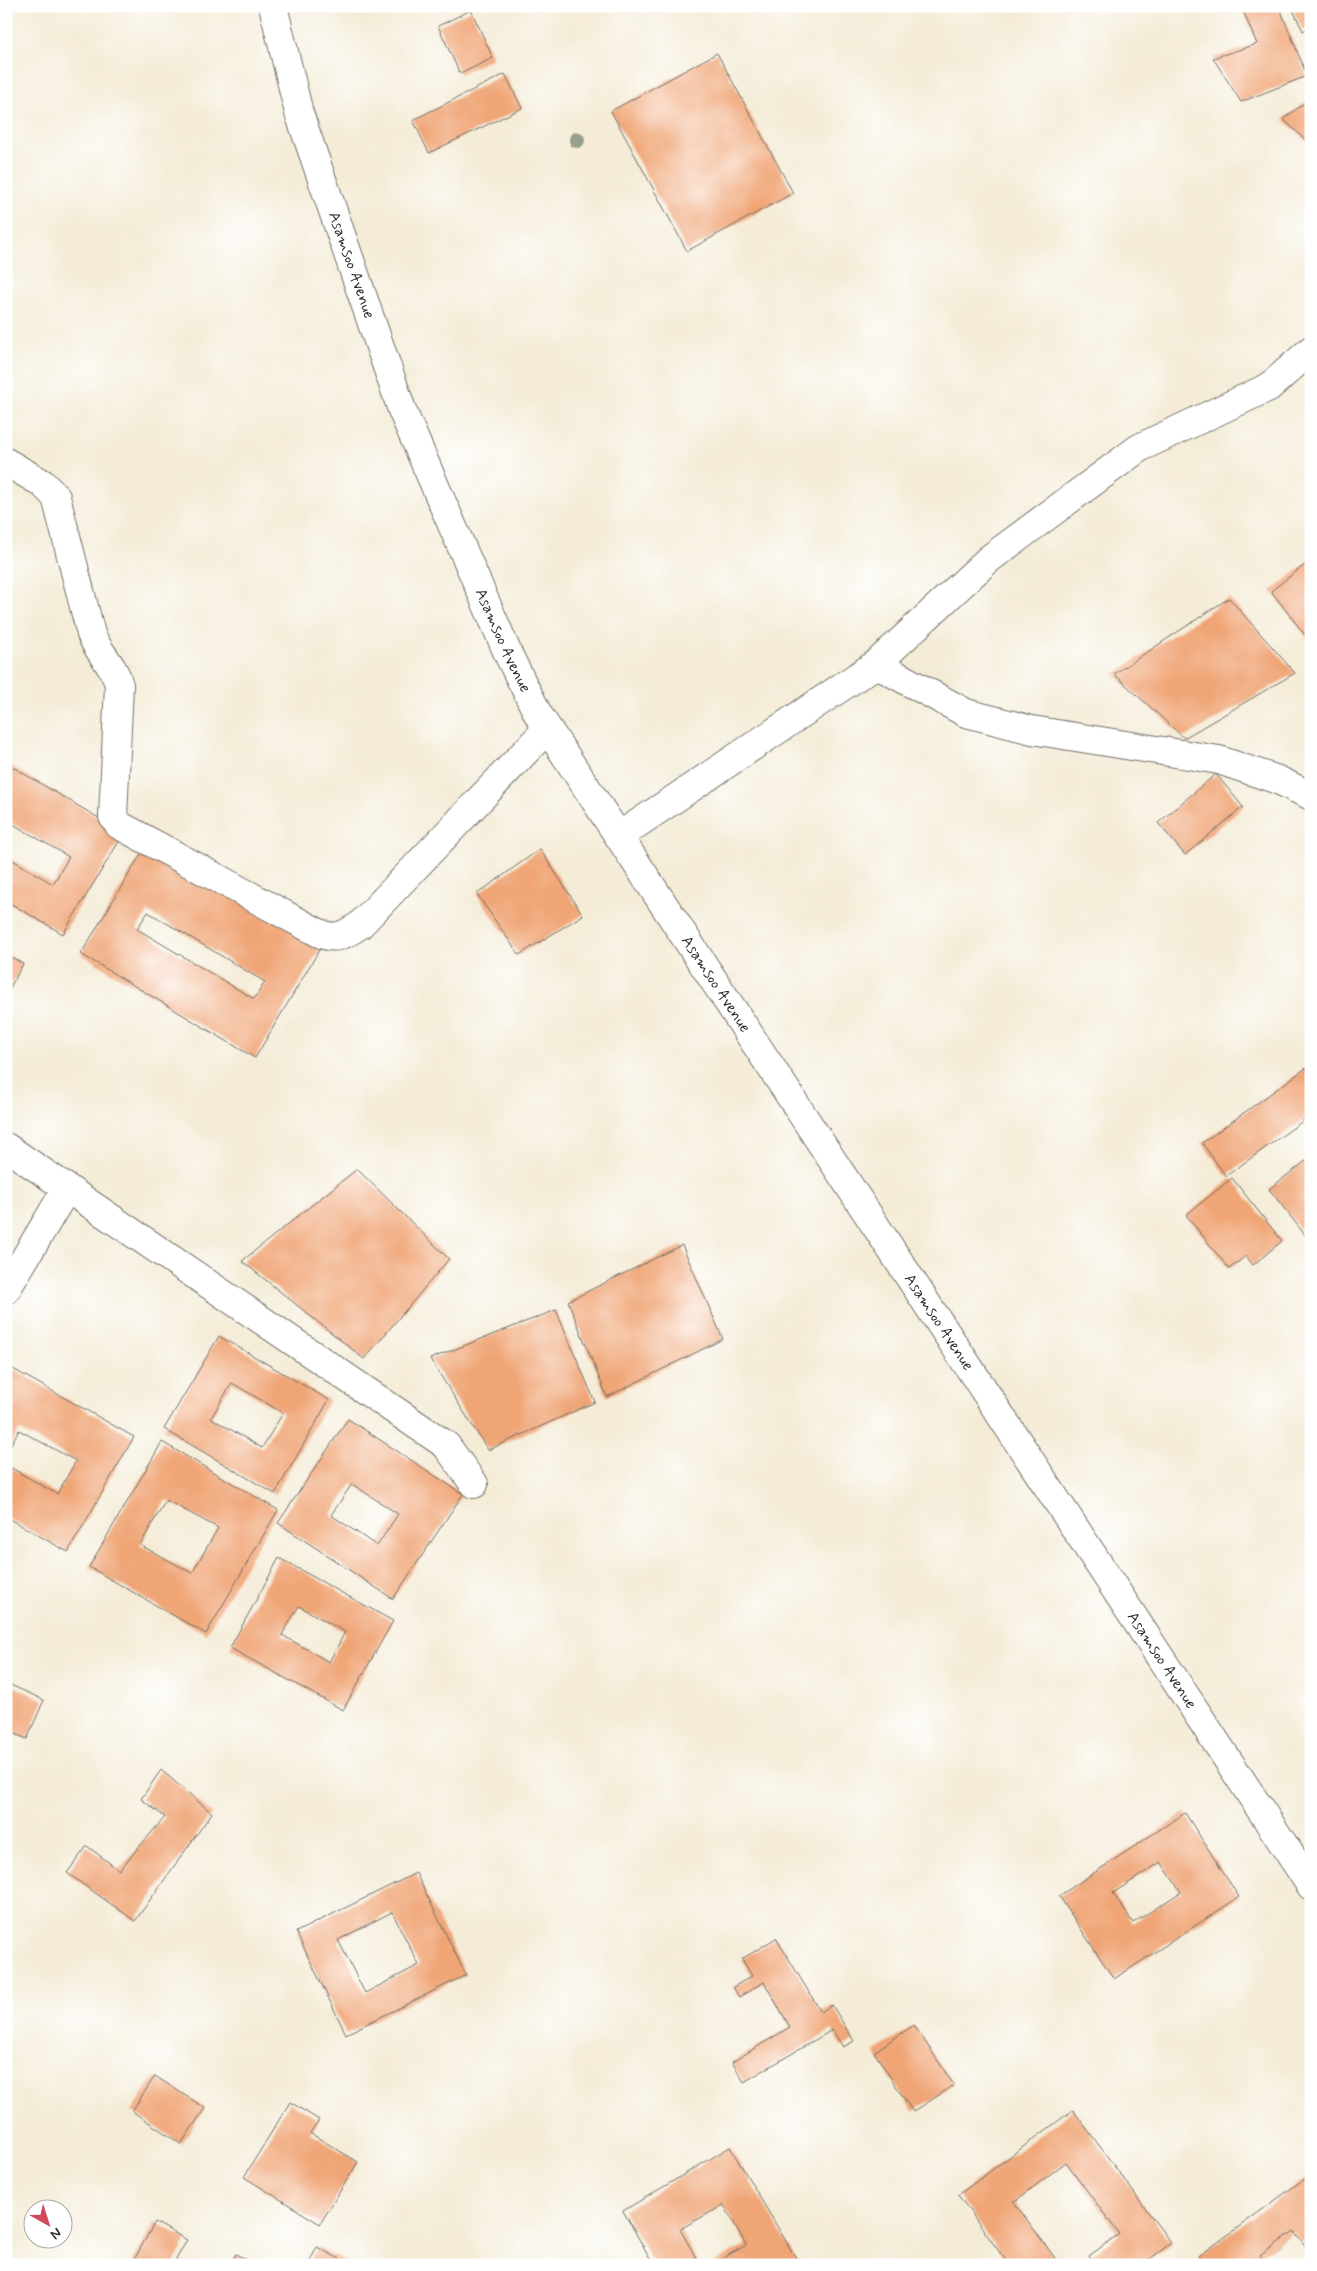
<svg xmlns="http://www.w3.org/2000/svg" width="1317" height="2271" viewBox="0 0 1317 2271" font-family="Mynerve,sans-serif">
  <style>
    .building { fill: #f0a576; fill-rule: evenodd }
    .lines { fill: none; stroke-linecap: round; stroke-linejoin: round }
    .minor-casing { stroke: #716f67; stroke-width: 30 }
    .minor { stroke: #fff; stroke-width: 28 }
    .tree { fill: #959f8b }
    .labels { text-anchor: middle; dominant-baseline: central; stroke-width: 4; stroke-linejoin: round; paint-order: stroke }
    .street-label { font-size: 16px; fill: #2b2b2b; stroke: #fff }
  </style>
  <rect width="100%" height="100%" fill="#fff"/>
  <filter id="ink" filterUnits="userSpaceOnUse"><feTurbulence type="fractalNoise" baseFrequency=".02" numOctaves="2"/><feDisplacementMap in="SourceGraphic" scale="10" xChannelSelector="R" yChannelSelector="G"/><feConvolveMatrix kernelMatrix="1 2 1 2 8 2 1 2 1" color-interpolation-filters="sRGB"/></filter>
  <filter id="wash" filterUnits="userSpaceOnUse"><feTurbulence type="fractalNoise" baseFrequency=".0096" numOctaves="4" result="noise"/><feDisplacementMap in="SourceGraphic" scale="20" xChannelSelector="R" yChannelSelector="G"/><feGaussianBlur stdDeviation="1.12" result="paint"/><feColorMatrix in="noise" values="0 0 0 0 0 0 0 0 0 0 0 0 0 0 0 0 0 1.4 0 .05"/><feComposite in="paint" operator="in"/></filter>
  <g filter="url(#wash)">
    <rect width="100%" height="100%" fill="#f4ecd7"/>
    <g id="blocks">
      <path class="building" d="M1241,6H1279L1307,76L1241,102L1213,58L1257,44Z
        M1291,6H1311V26L1303,31Z
        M471,10L493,58L460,74L438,26Z
        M717,53L793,193L687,251L611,111Z
        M505,74L522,108L429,153L413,120Z
        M1311,98V145L1283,119Z
        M1311,560V643L1271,591Z
        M1229,598L1295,673L1184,738L1114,674Z
        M6,763L124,833L63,934L6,901V856L53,884L69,857L8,821L6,823Z
        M1216,774L1243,807L1185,855L1158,823Z
        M147,844L321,947L255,1058L81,954ZM148,912L265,982L254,999L137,929Z
        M540,849L583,915L519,955L477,894Z
        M6,954L23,964L6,995Z
        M1306,1068L1311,1075V1115L1226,1176L1202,1143Z
        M1311,1157V1231L1305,1235L1269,1189Z
        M357,1169L449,1259L364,1359L242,1261Z
        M1232,1178L1282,1241L1253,1265L1246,1256L1229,1269L1186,1215Z
        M682,1245L723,1339L607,1397L568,1301Z
        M556,1310L595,1402L488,1450L430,1359Z
        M219,1336L329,1400L275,1494L164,1429ZM232,1383L283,1413L262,1448L211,1418Z
        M6,1365L134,1437L68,1552L6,1517V1465L57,1494L76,1461L19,1430L6,1453Z
        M348,1419L463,1494L393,1599L278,1523ZM352,1484L398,1514L377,1546L331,1515Z
        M162,1442L278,1510L206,1634L89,1567ZM166,1500L218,1528L192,1573L140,1545Z
        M279,1558L393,1621L343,1710L230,1648ZM299,1606L345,1632L329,1662L282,1635Z
        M6,1683L44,1700L27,1739L6,1730Z
        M161,1770L212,1813L135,1921L67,1873L87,1846L119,1870L165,1817L141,1799Z
        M1185,1813L1239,1897L1114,1979L1059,1896ZM1161,1862L1181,1892L1133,1923L1113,1893Z
        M416,1873L466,1975L346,2034L296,1932ZM392,1912L419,1965L365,1993L338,1940Z
        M776,1938L821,2012L832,2005L854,2041L843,2047L832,2030L744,2082L732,2062L790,2027L764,1982L739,1997L733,1987L752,1976L742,1959Z
        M914,2025L954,2085L913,2112L874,2052Z
        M155,2076L205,2108L181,2144L132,2111Z
        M290,2102L319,2120L310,2133L358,2162L320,2224L244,2177Z
        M1073,2110L1171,2243L1142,2265H1095L1089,2256L1119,2234L1066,2162L1014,2202L1060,2265H1009L958,2195Z
        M730,2147L800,2265H711L746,2245L724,2205L680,2229L700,2265H654L623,2211Z
        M1311,2174V2253L1294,2231L1260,2256L1266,2265H1205L1199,2256Z
        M155,2222L187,2240L173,2265H131Z
        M317,2247L351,2265H308Z
        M236,2254L255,2265H230Z"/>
    </g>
  </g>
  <g filter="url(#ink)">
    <use href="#blocks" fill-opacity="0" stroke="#716f67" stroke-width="1"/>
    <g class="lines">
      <defs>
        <g id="minor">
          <path id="s1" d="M273,6L299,113L402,410L509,656L538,714L1311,1886"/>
          <path d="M6,462L42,483L56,497L91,634C98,653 115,666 119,685L113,817L119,825L317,932C335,941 343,936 360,925L547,729"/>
          <path d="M876,664L966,713L1032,730L1219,760L1278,780L1311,796"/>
          <path d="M619,836L876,664L989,559L1139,448L1269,387L1311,350"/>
          <path d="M6,1147L446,1445L474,1484"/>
          <path d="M6,1290L67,1188"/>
        </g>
      </defs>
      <use href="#minor" class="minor-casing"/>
      <use href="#minor" class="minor"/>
    </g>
    <circle class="tree" cx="577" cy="140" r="8"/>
  </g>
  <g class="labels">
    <g class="street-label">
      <text stroke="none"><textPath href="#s1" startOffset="271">Asamsoo Avenue</textPath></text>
      <text stroke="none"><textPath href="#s1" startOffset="676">Asamsoo Avenue</textPath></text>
      <text stroke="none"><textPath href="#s1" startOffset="1081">Asamsoo Avenue</textPath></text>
      <text stroke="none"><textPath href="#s1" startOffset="1486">Asamsoo Avenue</textPath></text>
      <text stroke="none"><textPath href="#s1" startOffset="1891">Asamsoo Avenue</textPath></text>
    </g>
  </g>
  <rect width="1317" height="2271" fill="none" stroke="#fff" stroke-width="25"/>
  <g transform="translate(48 2224) rotate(141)"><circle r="24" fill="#ffffff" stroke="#aaaaaa"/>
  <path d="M0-4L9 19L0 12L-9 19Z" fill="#d1495b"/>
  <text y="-8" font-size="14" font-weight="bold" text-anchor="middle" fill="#2b2b2b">N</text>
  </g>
</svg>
